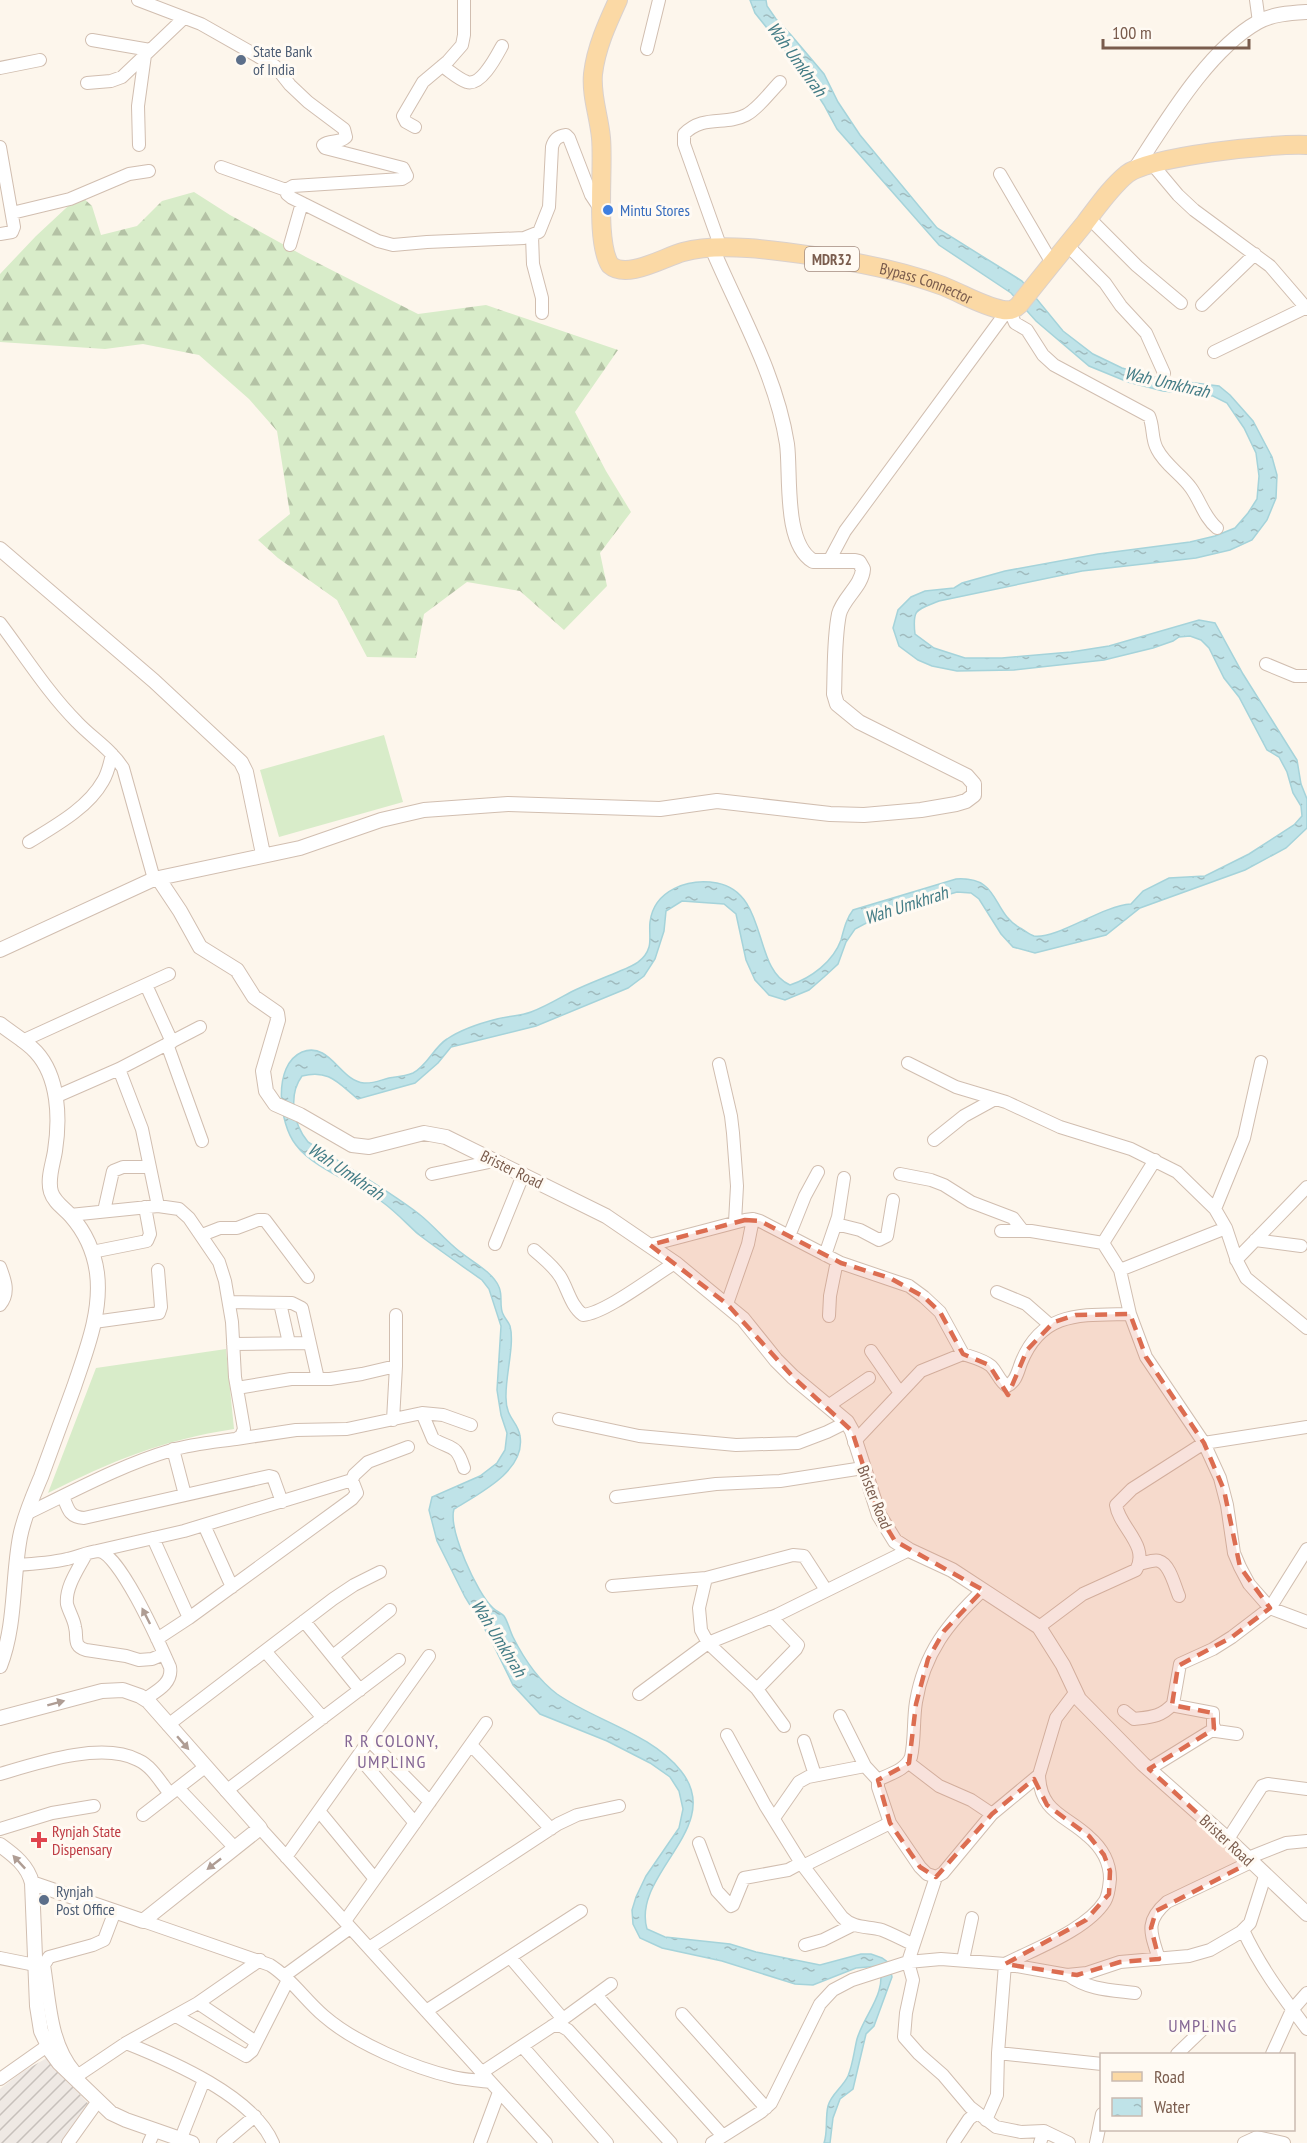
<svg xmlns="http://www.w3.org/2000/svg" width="1307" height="2143" viewBox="0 0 1307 2143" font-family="'PT Sans Narrow',sans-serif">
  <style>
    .industrial { fill: url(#industrial-furrows) }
    .forest { fill: url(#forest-firs) }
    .pitch { fill: #d8ecc9 }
    .water { fill: url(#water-ripples); stroke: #a5d3da; stroke-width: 1.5 }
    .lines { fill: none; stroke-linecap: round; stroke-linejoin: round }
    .minor-casing { stroke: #d1beb0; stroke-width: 14 }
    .tertiary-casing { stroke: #d1beb0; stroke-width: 16 }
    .primary-casing { stroke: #dad1cd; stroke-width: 20 }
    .minor { stroke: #fff; stroke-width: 12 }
    .tertiary { stroke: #fff; stroke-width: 14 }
    .primary { stroke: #fbd9a5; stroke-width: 18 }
    .oneway { fill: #af9d94 }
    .marked { fill: #dc6d51; fill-opacity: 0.2; stroke: #dc6d51; stroke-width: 4.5; stroke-dasharray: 12 8; stroke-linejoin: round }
    .service-dot { fill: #5c6f8a; stroke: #fffaf3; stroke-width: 2 }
    .shop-dot { fill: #3f7fe0; stroke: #fffaf3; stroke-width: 2 }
    .health-dot { fill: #e0444e; stroke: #fffaf3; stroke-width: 2 }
    .labels { text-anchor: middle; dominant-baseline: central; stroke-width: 6; stroke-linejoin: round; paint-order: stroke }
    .shield { fill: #fffaf3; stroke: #a28b7f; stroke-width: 1.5 }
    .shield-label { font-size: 15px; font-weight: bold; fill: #7a5c4d }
    .service-label { font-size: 16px; fill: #4e5e75; stroke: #fffaf3; text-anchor: start }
    .shop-label { font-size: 16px; fill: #366cbe; stroke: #fffaf3; text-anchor: start }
    .street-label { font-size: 16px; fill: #7a5c4d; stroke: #fffaf3 }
    .health-label { font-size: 16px; fill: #be3a42; stroke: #fffaf3; text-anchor: start }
    .water-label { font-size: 18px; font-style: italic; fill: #437c86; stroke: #fffaf3 }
    .neighbourhood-label { font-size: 18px; letter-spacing: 1.5px; fill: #846695; stroke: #fffaf3 }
  </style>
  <defs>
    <pattern id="industrial-furrows" width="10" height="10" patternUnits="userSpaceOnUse" patternTransform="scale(1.5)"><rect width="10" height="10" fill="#efe9e4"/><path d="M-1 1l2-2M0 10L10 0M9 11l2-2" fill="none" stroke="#c7c0bb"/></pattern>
    <pattern id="forest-firs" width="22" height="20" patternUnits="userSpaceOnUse" patternTransform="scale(1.5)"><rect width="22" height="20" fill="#d8ecc9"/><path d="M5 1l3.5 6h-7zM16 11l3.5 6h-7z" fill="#b4c2a5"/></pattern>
    <pattern id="water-ripples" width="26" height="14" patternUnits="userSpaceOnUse" patternTransform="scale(1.5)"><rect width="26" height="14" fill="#bfe3e8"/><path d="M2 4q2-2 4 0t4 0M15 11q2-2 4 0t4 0" fill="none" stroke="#a0bbbe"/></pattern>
  </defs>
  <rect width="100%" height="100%" fill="#fdf6ec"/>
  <path class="industrial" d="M47,2058L94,2110L72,2143H0V2089L22,2072Z"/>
  <path class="forest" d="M194,192L230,215L306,257L418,314L486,305L618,350L575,412L606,471L631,512L600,553L607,586L564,630L520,591L467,582L424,614L416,658L367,657L337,600L278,558L258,540L290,514L277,431L249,399L199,355L143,344L105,349L0,342V274L36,236L80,195L92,206L101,235L137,226L162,201Z"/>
  <path class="pitch" d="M384,735L403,802L279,837L260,770Z
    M226,1349L234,1429C162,1440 112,1461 48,1493L96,1368Z"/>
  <path class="water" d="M750,0H766L767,6L776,19L791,35L824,74L838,102L860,135L937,228L1022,281L1063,331L1093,354L1122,368L1162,379L1219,386L1230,395L1253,421L1272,457L1277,475L1276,498L1267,520L1252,540L1230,550L1196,558L1082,571L939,601C917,610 912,608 915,634L934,648L965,658H1002L1071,652L1109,646L1199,620L1215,623L1243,674L1297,760L1301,784L1307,799V828L1286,848L1245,870L1140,908L1106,935L1035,953L1013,947L1001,934L979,899L971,893L957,892L885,913L855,929L846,942L838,964L824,977L809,990L785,1000L769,995L755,980L746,960L736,914L724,904L682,901L666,911L664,931L655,959L644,976L628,988L536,1026L451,1047L438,1063L415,1083L358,1099C338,1083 329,1069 302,1076C288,1095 293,1124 308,1142C345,1166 384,1187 419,1214C433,1225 445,1240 459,1251C471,1261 493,1272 499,1287C503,1296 499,1306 503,1314C505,1319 508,1321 510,1326C515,1344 505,1377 506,1398C506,1419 518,1421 520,1436C526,1471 478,1494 454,1509C448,1529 477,1594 493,1608C496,1611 501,1613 504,1616C508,1622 510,1631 513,1637C524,1659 537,1679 557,1694C595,1721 651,1733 681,1771C726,1827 631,1874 647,1929L665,1937L730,1944L756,1952L820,1965L861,1954H871L882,1958L889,1963L892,1977L874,2026L866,2034L853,2089L840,2099L833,2118L830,2143H824C828,2132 825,2118 828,2106C831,2094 843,2087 848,2076C853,2064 854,2051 857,2039C864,2015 888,1992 879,1966L856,1968L813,1985L795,1984L722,1961L662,1948L640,1938L633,1924L632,1910L636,1897L646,1876L679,1828L683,1809L679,1791L670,1777L650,1763L607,1741L540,1714L513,1685L489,1636L465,1597L437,1541L429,1510L432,1497L480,1476L497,1463L505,1450L507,1433L501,1415L497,1390L501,1326L489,1289L482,1280C461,1265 439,1250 418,1234C406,1223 395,1211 381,1201C357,1184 313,1168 296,1145C279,1124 272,1065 302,1052C330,1041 340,1081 364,1083C372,1084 381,1080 389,1078C396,1077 406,1076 413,1073C427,1066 434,1047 447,1039C462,1029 481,1023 497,1019C508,1016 521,1016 531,1012C545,1007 558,999 571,992C587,984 604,978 620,971C632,966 645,961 649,947C651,940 649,930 650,922C654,890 688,878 717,883C769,893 752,969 790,985C811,978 833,962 841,940C844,929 846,919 853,910L956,879C1002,876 990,913 1022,929C1025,931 1030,935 1034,936C1058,939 1101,906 1131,904L1143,891L1169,878L1205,876L1249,854L1294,825L1302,816L1301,806L1293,793L1287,772L1279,757L1267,750L1239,697L1224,678L1209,648L1201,640L1190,636L1179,637L1173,641L1153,648L1104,660L1014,670L957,671L932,666L918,660L899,646L893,628L898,610L911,597L925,591L954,588L962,583L1005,571L1098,554L1190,542L1215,536L1235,528L1248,513L1257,499L1259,476L1256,453L1244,428L1227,403L1213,396L1163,391L1128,382L1089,366L1036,321L1011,293L939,245L837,129L824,105L806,77L755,13Z"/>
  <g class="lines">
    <defs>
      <path id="minor" d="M138,0L201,24L275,66L290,85L308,102L344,129L346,137C339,144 330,139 323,145L325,148L403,168L407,176L402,179L293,186L286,190L287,194L292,198L378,241L393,245L427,242L524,238L539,232L549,207L552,147C554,139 558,136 566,135L569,138L591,195L601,210
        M1256,0L1259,22
        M92,40L150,50
        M647,49L659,0
        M442,66C450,71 458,79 467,82C481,86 496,57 502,46
        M0,68L40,60
        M87,83L111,81L122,77L184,18
        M415,127L406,122L403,116L423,82L448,61L462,45L464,35V0
        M139,145L138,106L145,55
        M0,147L14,227L12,232L0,234
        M1152,164L1178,195L1194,210L1270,266L1307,309
        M221,167L286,190
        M1000,174L1052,263
        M12,213L70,199L129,174L149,171
        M1089,218L1137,266L1181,303
        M532,236L533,264L542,298V313
        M290,245L302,203
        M1067,245L1105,283L1121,306L1146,333L1164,373
        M721,248L684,144V134C704,114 725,126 746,115C758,109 770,92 780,82
        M1202,305L1255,254
        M1013,310L1012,316L1015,323L1027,330L1043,355L1054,365L1149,416C1154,427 1151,438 1157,449C1165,465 1181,474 1191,488C1201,502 1204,517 1217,528
        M1214,352L1307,307
        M829,561L845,531L1007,311
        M0,623C25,656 48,693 77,722C92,738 111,749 123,768L154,879
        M1266,664L1295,676H1307
        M29,842C55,826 88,808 103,781C108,773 110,763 112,754
        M146,985L172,1042
        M22,1041L169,974
        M167,1044L202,1141
        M908,1063L956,1087L1006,1102L1060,1127L1131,1149L1177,1172L1215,1209L1226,1228L1237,1261L1246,1278L1307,1328
        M719,1064L731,1116L733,1133L737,1186L735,1222
        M119,1069L142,1129L158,1206
        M55,1097L119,1069L200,1027
        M934,1140L964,1116L995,1099
        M432,1174L494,1161
        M900,1174L931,1180L944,1185L971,1202L1013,1218L1023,1231
        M1215,1209L1244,1138L1261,1062
        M104,1211L113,1171L123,1167H150
        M836,1224L860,1230L879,1240L887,1236L893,1200
        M1001,1231H1031L1103,1243L1120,1270L1130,1314L1146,1357L1204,1443L1220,1478L1227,1505L1234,1553L1240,1567L1249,1584L1270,1608L1307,1622
        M202,1235L220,1228H237L258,1220H265L308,1277
        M789,1236L805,1196L818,1172
        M1255,1240L1301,1246
        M1103,1243L1155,1160
        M495,1244L523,1175
        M650,1245L745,1220L753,1219L760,1221L841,1263L909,1286L924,1297L940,1312L963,1354
        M534,1250C544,1259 554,1266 561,1278C568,1290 571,1306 583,1315C606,1313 653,1276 675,1263
        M92,1252L147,1241L150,1234L145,1207
        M825,1255L838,1217L844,1178
        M1236,1260L1307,1187
        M0,1267C5,1280 10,1293 0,1305
        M1120,1270L1226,1228
        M997,1292L1026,1304L1050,1325
        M229,1302L292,1303L302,1308L318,1379
        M280,1303L289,1343
        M727,1304L748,1244L753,1219
        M829,1316L830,1296L837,1261
        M94,1322L159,1313L161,1307L158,1270
        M233,1344L310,1343
        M871,1351L900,1393
        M237,1388L291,1379H330L362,1374L396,1366
        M828,1406L869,1378
        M422,1413L433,1439C452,1450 456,1443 464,1468
        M559,1419L639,1436L736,1445L798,1443L827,1432L847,1422
        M393,1420L396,1366V1315
        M236,1439L296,1430L347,1429L422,1413L443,1415L471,1425
        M854,1442L921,1371L963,1354C972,1357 984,1360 991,1366C998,1373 999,1381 1007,1386C1016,1382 1018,1371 1021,1363C1042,1310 1082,1315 1130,1314
        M173,1449L185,1495
        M63,1496C68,1509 69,1517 84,1518L269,1476L273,1477L282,1502
        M616,1497L716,1484L780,1481L863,1468
        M26,1514C74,1491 121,1465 172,1450C192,1444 215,1442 236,1439L241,1436L244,1429L235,1377L232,1322L225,1281L219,1262L189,1218L179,1209L158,1206L70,1215
        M204,1525L232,1587
        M153,1538L189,1618
        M97,1551L184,1531L352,1480
        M86,1554C79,1568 65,1587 67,1604C69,1612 74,1619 75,1627C78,1637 72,1646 86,1650L126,1656L139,1660L152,1659L164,1654
        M1139,1564C1145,1563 1154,1559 1159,1561C1170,1564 1175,1587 1179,1596
        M16,1565C33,1564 50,1563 67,1559C77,1557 88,1552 98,1551C119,1551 161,1647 170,1667C173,1683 157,1691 145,1699
        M706,1578L699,1608L701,1630L708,1643L757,1689L784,1726
        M612,1586L706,1578L793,1555L804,1556L826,1590
        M983,1590C948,1623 924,1653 916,1702C913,1720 915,1739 911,1757C906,1770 889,1774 878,1780V1787L890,1823L920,1867L927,1874L936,1877L943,1873L992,1814L1039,1775
        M304,1621L360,1690
        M1039,1627L1083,1594L1136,1570C1150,1546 1119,1527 1116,1505L1132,1489L1204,1443L1307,1427
        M157,1639L189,1618L352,1499L357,1493L352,1480L354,1475L368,1462L408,1447
        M265,1651L323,1718
        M333,1656L390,1610
        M757,1689L796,1649L798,1645L771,1617
        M639,1694L708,1643L777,1615L909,1550
        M1124,1711L1134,1719C1151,1717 1161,1717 1173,1704
        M840,1716L865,1766
        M168,1725L333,1599L354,1585L380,1572
        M1237,1734L1216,1731L1213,1725V1713L1176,1706L1173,1704L1180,1664L1213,1649L1232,1637L1270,1608L1307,1549
        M727,1735L765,1805L801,1863L842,1917C854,1929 867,1926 882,1930C892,1934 902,1939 912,1944
        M369,1740L430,1802
        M804,1741L815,1775
        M471,1745L551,1829
        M358,1756L415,1823
        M909,1763L939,1786L971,1800L992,1814
        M1149,1769L1214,1729
        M0,1774C37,1763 102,1741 138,1760C152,1766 161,1783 170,1794
        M178,1788L235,1848
        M226,1791L399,1660
        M319,1811L375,1879
        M143,1815L205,1767
        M774,1818L799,1782L808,1777L865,1766L878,1780
        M260,1828L546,2143
        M0,1829L52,1813L94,1806
        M1228,1839L1262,1786L1268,1784L1307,1789
        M699,1843L717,1891L731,1906L733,1905L744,1878L788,1870L801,1863
        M286,1857L429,1656
        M1248,1858L1286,1843L1307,1841
        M803,1866L890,1823
        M936,1877L908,1962L913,1980L906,2013L904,2037L919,2054L943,2075L970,2107L996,2127L1021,2132L1044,2131L1069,2143
        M143,1921L270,1965C291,1978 305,2000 324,2016C355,2043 414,2068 453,2077C465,2080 478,2080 490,2082
        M345,1921L486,1723
        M1243,1930C1260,1967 1283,1997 1307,2029
        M805,1945L823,1940L853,1925
        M369,1948L558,1824L577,1815L619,1806
        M510,1957L563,2019
        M0,1958L35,1965
        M1159,1959C1151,1933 1144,1922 1167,1902L1251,1862
        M963,1960L972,1918
        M1068,1975C1089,1990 1110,1990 1135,1993
        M284,1976L350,1928
        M596,1995L723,2136
        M198,2003L256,2042
        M426,2011L581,1911
        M682,2014L766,2108
        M176,2016L246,2056L252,2051L288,1980
        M552,2026H561L568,2030L671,2143
        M126,2043C171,2061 253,2096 273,2143
        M522,2046L607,2143
        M998,2053L1102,2064
        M1177,2054L1202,2030
        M1272,2054L1292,2010L1307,1993
        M75,2072C50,2043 50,2001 44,1965L49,1957L93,1945L104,1940L115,1911
        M481,2073L563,2019L611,1984
        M74,2078L126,2043L198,2003L260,1960
        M0,2079L47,2046
        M986,2120L997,2095L998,2053L1005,1964C1034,1949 1087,1930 1105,1901C1109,1894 1109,1887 1110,1879C1110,1862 1101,1847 1088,1836C1065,1815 1040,1812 1039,1775L1056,1718L1075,1693
        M181,2138L204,2080
        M68,2143L98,2101
        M149,2143L155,2130
        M223,2143L255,2116
        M480,2143L499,2092
        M712,2143L761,2112L771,2103L820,2004L833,1990L852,1980L908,1962L941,1959L1005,1964L1067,1975L1087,1973L1120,1962L1189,1956L1210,1950L1241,1932L1250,1923L1265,1876
        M953,2143L969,2119L977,2113
        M1040,2143L1044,2131
        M1096,2143L1102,2114
        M1244,2143L1257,2137L1284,2143"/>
      <path id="tertiary" d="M1135,169C1166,122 1208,50 1258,22C1272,14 1291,13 1307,12
        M0,549L154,681L241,762L246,772L263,854
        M158,878L180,911L200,947L237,970L254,997L277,1013L278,1020L263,1071L266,1091L275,1104L300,1115L352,1145L369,1147L424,1133L446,1137L606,1216L675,1263L743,1319L776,1360L793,1377L847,1422L852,1431L879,1515L895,1541L909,1550L952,1570L1039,1627L1063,1665L1079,1699L1143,1764L1231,1842L1307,1914
        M0,950L154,879L300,848L381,820L424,810L508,804L660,809L717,801L830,814L864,815L921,810L956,804L966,801L974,795V784L967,776L859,722L837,704L834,694C835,669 834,639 839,614C843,598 862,586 863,569L859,562L855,561H813C783,543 791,473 787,444C776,374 739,312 712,248
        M0,1024C11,1033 26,1041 36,1052C59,1077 60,1119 55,1151C53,1164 47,1179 51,1192C54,1202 64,1208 71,1216C85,1232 94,1251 97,1273C102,1312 86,1351 74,1387C63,1417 52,1447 41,1477C33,1496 24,1516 20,1537C12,1580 16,1625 0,1666
        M0,1718L102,1691L123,1690L140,1696L148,1701L260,1828L143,1921L32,1883
        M0,1845C14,1855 28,1866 32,1883L37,2006L41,2031L51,2052L59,2063L111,2113L126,2120L192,2143"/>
      <g id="primary">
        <path id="s1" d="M618,0C607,24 596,48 593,74C591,96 599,116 601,138C604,169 595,241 610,265C627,280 664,257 683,252C724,241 786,252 828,258C867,264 906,272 943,286C963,294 982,306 1003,310C1010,311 1014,310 1019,305C1041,277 1063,250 1085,223C1098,206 1111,187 1127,174C1151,156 1275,143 1307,145"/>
      </g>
    </defs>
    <use href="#minor" class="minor-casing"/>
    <use href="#tertiary" class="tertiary-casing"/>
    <use href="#primary" class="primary-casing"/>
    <use href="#minor" class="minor"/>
    <use href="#tertiary" class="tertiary"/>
    <use href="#primary" class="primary"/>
  </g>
  <defs><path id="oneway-solid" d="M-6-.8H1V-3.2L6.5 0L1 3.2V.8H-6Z" transform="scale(1.5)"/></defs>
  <g class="oneway">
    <use href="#oneway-solid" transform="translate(146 1616) rotate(-117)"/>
    <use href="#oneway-solid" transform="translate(56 1703) rotate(-15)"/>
    <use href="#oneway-solid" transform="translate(183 1743) rotate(49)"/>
    <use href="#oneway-solid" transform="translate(19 1862) rotate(-133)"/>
    <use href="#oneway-solid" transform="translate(214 1864) rotate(142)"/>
  </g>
  <path class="marked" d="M745,1220L760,1221L841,1263L890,1278L924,1297L940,1312L963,1354L989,1365L1008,1395L1027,1350L1054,1322L1076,1315L1130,1314L1146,1357L1204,1443L1224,1490L1240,1567L1270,1608L1232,1637L1178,1666L1172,1705L1213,1713L1214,1729L1149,1769L1251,1862L1156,1911L1151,1928L1159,1959L1120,1962L1077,1975L1005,1964L1086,1920L1109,1894L1110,1871L1104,1855L1089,1836L1047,1805L1034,1779L992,1814L936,1877L920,1867L890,1823L878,1780L909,1763L916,1704L928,1659L944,1631L983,1590L895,1541L879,1515L852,1431L793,1377L727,1304L650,1245Z"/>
  <g class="service-dot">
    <circle cx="241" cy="60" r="6"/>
    <circle cx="44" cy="1900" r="6"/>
  </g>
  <circle class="shop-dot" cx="608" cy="210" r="6"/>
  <path class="health-dot" d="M36 1831h6v6h6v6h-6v6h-6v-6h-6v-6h6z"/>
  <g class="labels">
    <rect class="shield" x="805" y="247" width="54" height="24" rx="4.5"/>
    <g class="shield-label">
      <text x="832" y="259">MDR32</text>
    </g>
    <g class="service-label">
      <text x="253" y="51">State Bank<tspan x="253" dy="18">of India</tspan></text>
      <text x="56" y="1891">Rynjah<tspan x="56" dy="18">Post Office</tspan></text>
    </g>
    <g class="shop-label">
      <text x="620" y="210">Mintu Stores</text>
    </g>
    <g class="street-label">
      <text stroke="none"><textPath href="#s1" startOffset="596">Bypass Connector</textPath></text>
      <text transform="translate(512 1169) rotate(26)">Brister Road</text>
      <text transform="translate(875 1497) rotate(68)">Brister Road</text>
      <text transform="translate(1227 1840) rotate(43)">Brister Road</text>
    </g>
    <g class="health-label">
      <text x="52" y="1831">Rynjah State<tspan x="52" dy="18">Dispensary</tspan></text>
    </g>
    <g class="water-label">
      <text transform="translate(797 59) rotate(54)">Wah Umkhrah</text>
      <text transform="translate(1167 382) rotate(13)">Wah Umkhrah</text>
      <text transform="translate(906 905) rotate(-18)">Wah Umkhrah</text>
      <text transform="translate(346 1171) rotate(34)">Wah Umkhrah</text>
      <text transform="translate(499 1638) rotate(58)">Wah Umkhrah</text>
    </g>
    <g class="neighbourhood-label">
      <text x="392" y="1740">R R COLONY,<tspan x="392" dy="21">UMPLING</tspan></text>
      <text x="1203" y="2025">UMPLING</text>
    </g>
  </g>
  <rect x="1100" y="2053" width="195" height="78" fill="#fffaf3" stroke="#cabbb1" stroke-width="1.5"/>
  <rect x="1112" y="2072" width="30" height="9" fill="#fbd9a5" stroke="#cabbb1" stroke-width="1.5"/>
  <text x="1154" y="2083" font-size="18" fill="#7a5c4d">Road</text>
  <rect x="1112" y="2098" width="30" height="18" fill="url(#water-ripples)" stroke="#cabbb1" stroke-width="1.5"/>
  <text x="1154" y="2113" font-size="18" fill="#7a5c4d">Water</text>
  <path d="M1103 39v9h146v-9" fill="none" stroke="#7a5c4d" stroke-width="3"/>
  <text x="1112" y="39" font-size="18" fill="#7a5c4d" stroke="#fffaf3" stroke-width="4.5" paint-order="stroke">100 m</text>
</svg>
